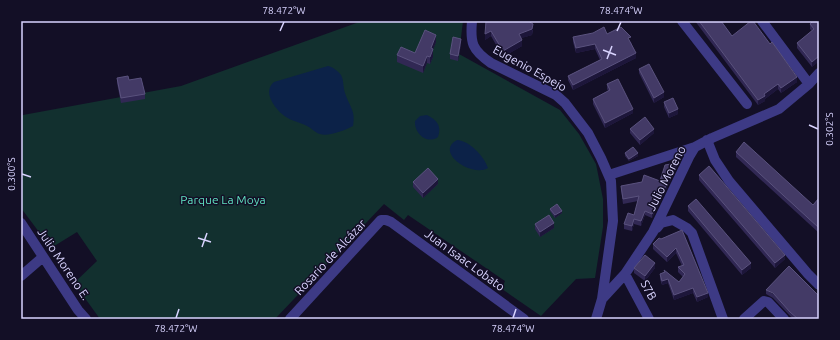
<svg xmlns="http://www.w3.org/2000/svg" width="840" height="340" viewBox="0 0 840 340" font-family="Ubuntu,sans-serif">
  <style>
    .green { fill: #12302f }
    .water { fill: #0c2248 }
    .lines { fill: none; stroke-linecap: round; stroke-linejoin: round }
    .minor { stroke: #3d3a85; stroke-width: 10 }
    .wall { fill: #312854 }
    .shaded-wall { fill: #1d163a }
    .building { fill: #433a66; stroke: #5a527e }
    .ticks { fill: none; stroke: #d9d4ff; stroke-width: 1.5 }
    .labels { text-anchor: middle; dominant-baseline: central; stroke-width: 3; stroke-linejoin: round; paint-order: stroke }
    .street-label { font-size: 12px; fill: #d9d4ff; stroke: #130f26 }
    .park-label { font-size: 12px; fill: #5fe0c0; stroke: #130f26 }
    .neatline { fill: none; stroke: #d9d4ff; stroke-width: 1.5 }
    .ticks-label { font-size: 10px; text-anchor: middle; fill: #d9d4ff }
  </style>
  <rect width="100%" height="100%" fill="#130f26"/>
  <path class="green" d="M362,21H463L459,54L560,110L579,134L596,164L603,199V227L595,278L576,279L541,316L502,289L505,281L408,215L404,220L384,204L275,319H100L74,283L97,261L77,232L51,248L21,208V117L23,115L181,86Z"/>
  <path class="water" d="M328,66C333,67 338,71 341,75C344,80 343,88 345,93C349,106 356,110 353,126C346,130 328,137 320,134C315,133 312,128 307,126C299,122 288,120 282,114C273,106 263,91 274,82Z
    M427,115C437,120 442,126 438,137C427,145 414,133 415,121L420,116Z
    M457,140C470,141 484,156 488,168C472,178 434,152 457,140Z"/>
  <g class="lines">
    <path class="minor" d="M472,21C470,43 472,50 491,63L556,95L565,103L588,133L601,158L611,181L613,221L602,299L596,319
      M682,21L747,104
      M762,21L809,84
      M707,140L715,160L729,181L808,274L819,285
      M609,175L695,147
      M21,223L78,310L86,319
      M657,228L661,223L673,220L687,228L692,233L723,319
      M625,274L649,319
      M21,276L43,257
      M602,299L625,274L653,232L689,157L695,147L712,138L779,109L809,84L819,73
      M290,319L381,220H386L391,222L524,319
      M744,319L764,301L768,302L784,319"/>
  </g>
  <path class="wall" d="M486,21L533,30L532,35L521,38L522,46L503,57L491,36L485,40Z
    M695,21H721L732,36L797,82L781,93L778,89L765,99V101L758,105Z
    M819,21V61L812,67L797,48V43L812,31L810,29V24Z
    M607,34L631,42L636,58L573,90L568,80V76L600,60L595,49L576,53L573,42V37Z
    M436,42L433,49V57L430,64L427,63L423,73L397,62V55L415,53Z
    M461,44L458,61L450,59V54Z
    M639,69L664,97L654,103L639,73Z
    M117,78L129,80L145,94V99L121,103L117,83Z
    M607,84L633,113L605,128L593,104V99L608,91L607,89Z
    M664,102L678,114L669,118L664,107Z
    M630,129L654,133L640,145L630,133Z
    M736,152L813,205L819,198V233L736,157Z
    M625,153L638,156L629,161L625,156Z
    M677,167L652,218L645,215L641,226L634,224L632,231L624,229V224L634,215L638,201L623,204L621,190V186L660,181Z
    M699,175L785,259L775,268L699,180Z
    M413,182L438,184L423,198L413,187Z
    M688,206L751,268L742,275L688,211Z
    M550,209L562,213L555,218L550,211Z
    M535,224L554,228L540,237L535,229Z
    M682,230L708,297L697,302L693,293L674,300L668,283L662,285L660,279V274L664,272V270L679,282L683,277L678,272V267L682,266L676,253L667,262L653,249V244L661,239Z
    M634,268H655L645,281L634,273Z
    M766,290L819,319H793L773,298L766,294Z"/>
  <path class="shaded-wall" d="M533,24L532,35L519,39V34Z
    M491,31V36L485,40V34Z
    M436,35V42L431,55V48Z
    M461,39V44L458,61V56Z
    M522,40V46L503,57V51Z
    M595,44V49L576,53V48Z
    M433,49V57L430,64V57Z
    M636,53V58L573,90V85Z
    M427,56V63L423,73V66Z
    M819,56V61L812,67V62Z
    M797,77V82L781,93V88Z
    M778,84V89L765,99V101L758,105V100L764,94Z
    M664,92V97L654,103V98Z
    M633,109V113L605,128V123Z
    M678,109V114L669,118V113Z
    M654,129V133L640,145V140Z
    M638,153V156L629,161V159Z
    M677,163V167L652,218V214Z
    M438,179V184L423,198V193Z
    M562,211V213L555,218V215Z
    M645,211V215L641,226V221Z
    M634,219V224L632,231V226Z
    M554,223V228L540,237V232Z
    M676,248V253L667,262V257Z
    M785,255V259L775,268V263Z
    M655,263V268L645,281V276Z
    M751,263V268L742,275V270Z
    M668,279V283L662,285V281Z
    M693,288V293L674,300V295Z
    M708,293V297L697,302V297Z"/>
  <path class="building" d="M486,21H528L533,24L532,29L519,34L522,40L503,51L491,31L485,34Z
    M699,21H721L732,36L751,21H753L770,44L772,42L797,77L781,88L778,84L764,94L765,96L758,100Z
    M813,21H819V56L812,62L797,43L814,29L810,24Z
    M604,27L607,34L621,27L631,37L628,38L636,53L573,85L568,76L602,59L595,44L576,48L573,37L593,33Z
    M425,30L436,35L431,48L433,49L430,57L427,56L423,66L397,55L401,47L415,53Z
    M453,37L461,39L458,56L450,54Z
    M649,64L664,92L654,98L639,69Z
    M128,76L129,80L141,78L145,94L121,98L117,78Z
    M618,79L633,109L605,123L593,99L610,90L607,84Z
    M673,98L678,109L669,113L664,102Z
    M645,117L654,129L640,140L630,129Z
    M744,142L813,205L819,198V228L736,152Z
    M633,147L638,153L629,159L625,153Z
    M677,163L652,214L645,211L641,221L634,219L632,226L624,224L628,213L634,215L639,196L623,199L621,186L642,182L644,175L660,181L665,165Z
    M709,166L785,255L775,263L699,175Z
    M428,168L438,179L423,193L413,182Z
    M696,199L751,263L742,270L688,206Z
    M557,204L562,211L555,215L550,209Z
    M549,215L554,223L540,232L535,224Z
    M682,230L708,293L697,297L693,288L674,295L668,279L662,281L660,274L665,272L664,270L679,282L685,274L678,267L684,265L676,248L667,257L653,244L659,238L661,239Z
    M645,255L655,263L645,276L634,268Z
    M789,266L819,296V319H798L790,312L773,293L766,290Z"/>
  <path class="ticks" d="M280,31L284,22M617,31L621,22M603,50L616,55M607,59L612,46M809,125L818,129M22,174L31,177M198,238L211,242M202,247L207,233M176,318L179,309M513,318L516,309"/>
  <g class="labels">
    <g class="street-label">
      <text transform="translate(530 68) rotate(29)">Eugenio Espejo</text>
      <text transform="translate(666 178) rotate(-63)">Julio Moreno</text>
      <text transform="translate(330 257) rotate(-47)">Rosario de Alcázar</text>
      <text transform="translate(465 260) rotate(36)">Juan Isaac Lobato</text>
      <text transform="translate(64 264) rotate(56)">Julio Moreno E.</text>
      <text transform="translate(649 290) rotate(62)">S7B</text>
    </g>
    <g class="park-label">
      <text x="223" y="199">Parque La Moya</text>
    </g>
  </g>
  <rect width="840" height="340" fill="none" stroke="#130f26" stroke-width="44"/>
  <rect x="22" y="22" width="796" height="296" class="neatline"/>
  <g class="ticks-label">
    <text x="284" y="14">78.472°W</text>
    <text x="621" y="14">78.474°W</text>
    <text transform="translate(829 129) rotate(-90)" y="4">0.302°S</text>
    <text transform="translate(11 174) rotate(-90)" y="4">0.300°S</text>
    <text x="176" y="332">78.472°W</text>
    <text x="513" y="332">78.474°W</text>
  </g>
</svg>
